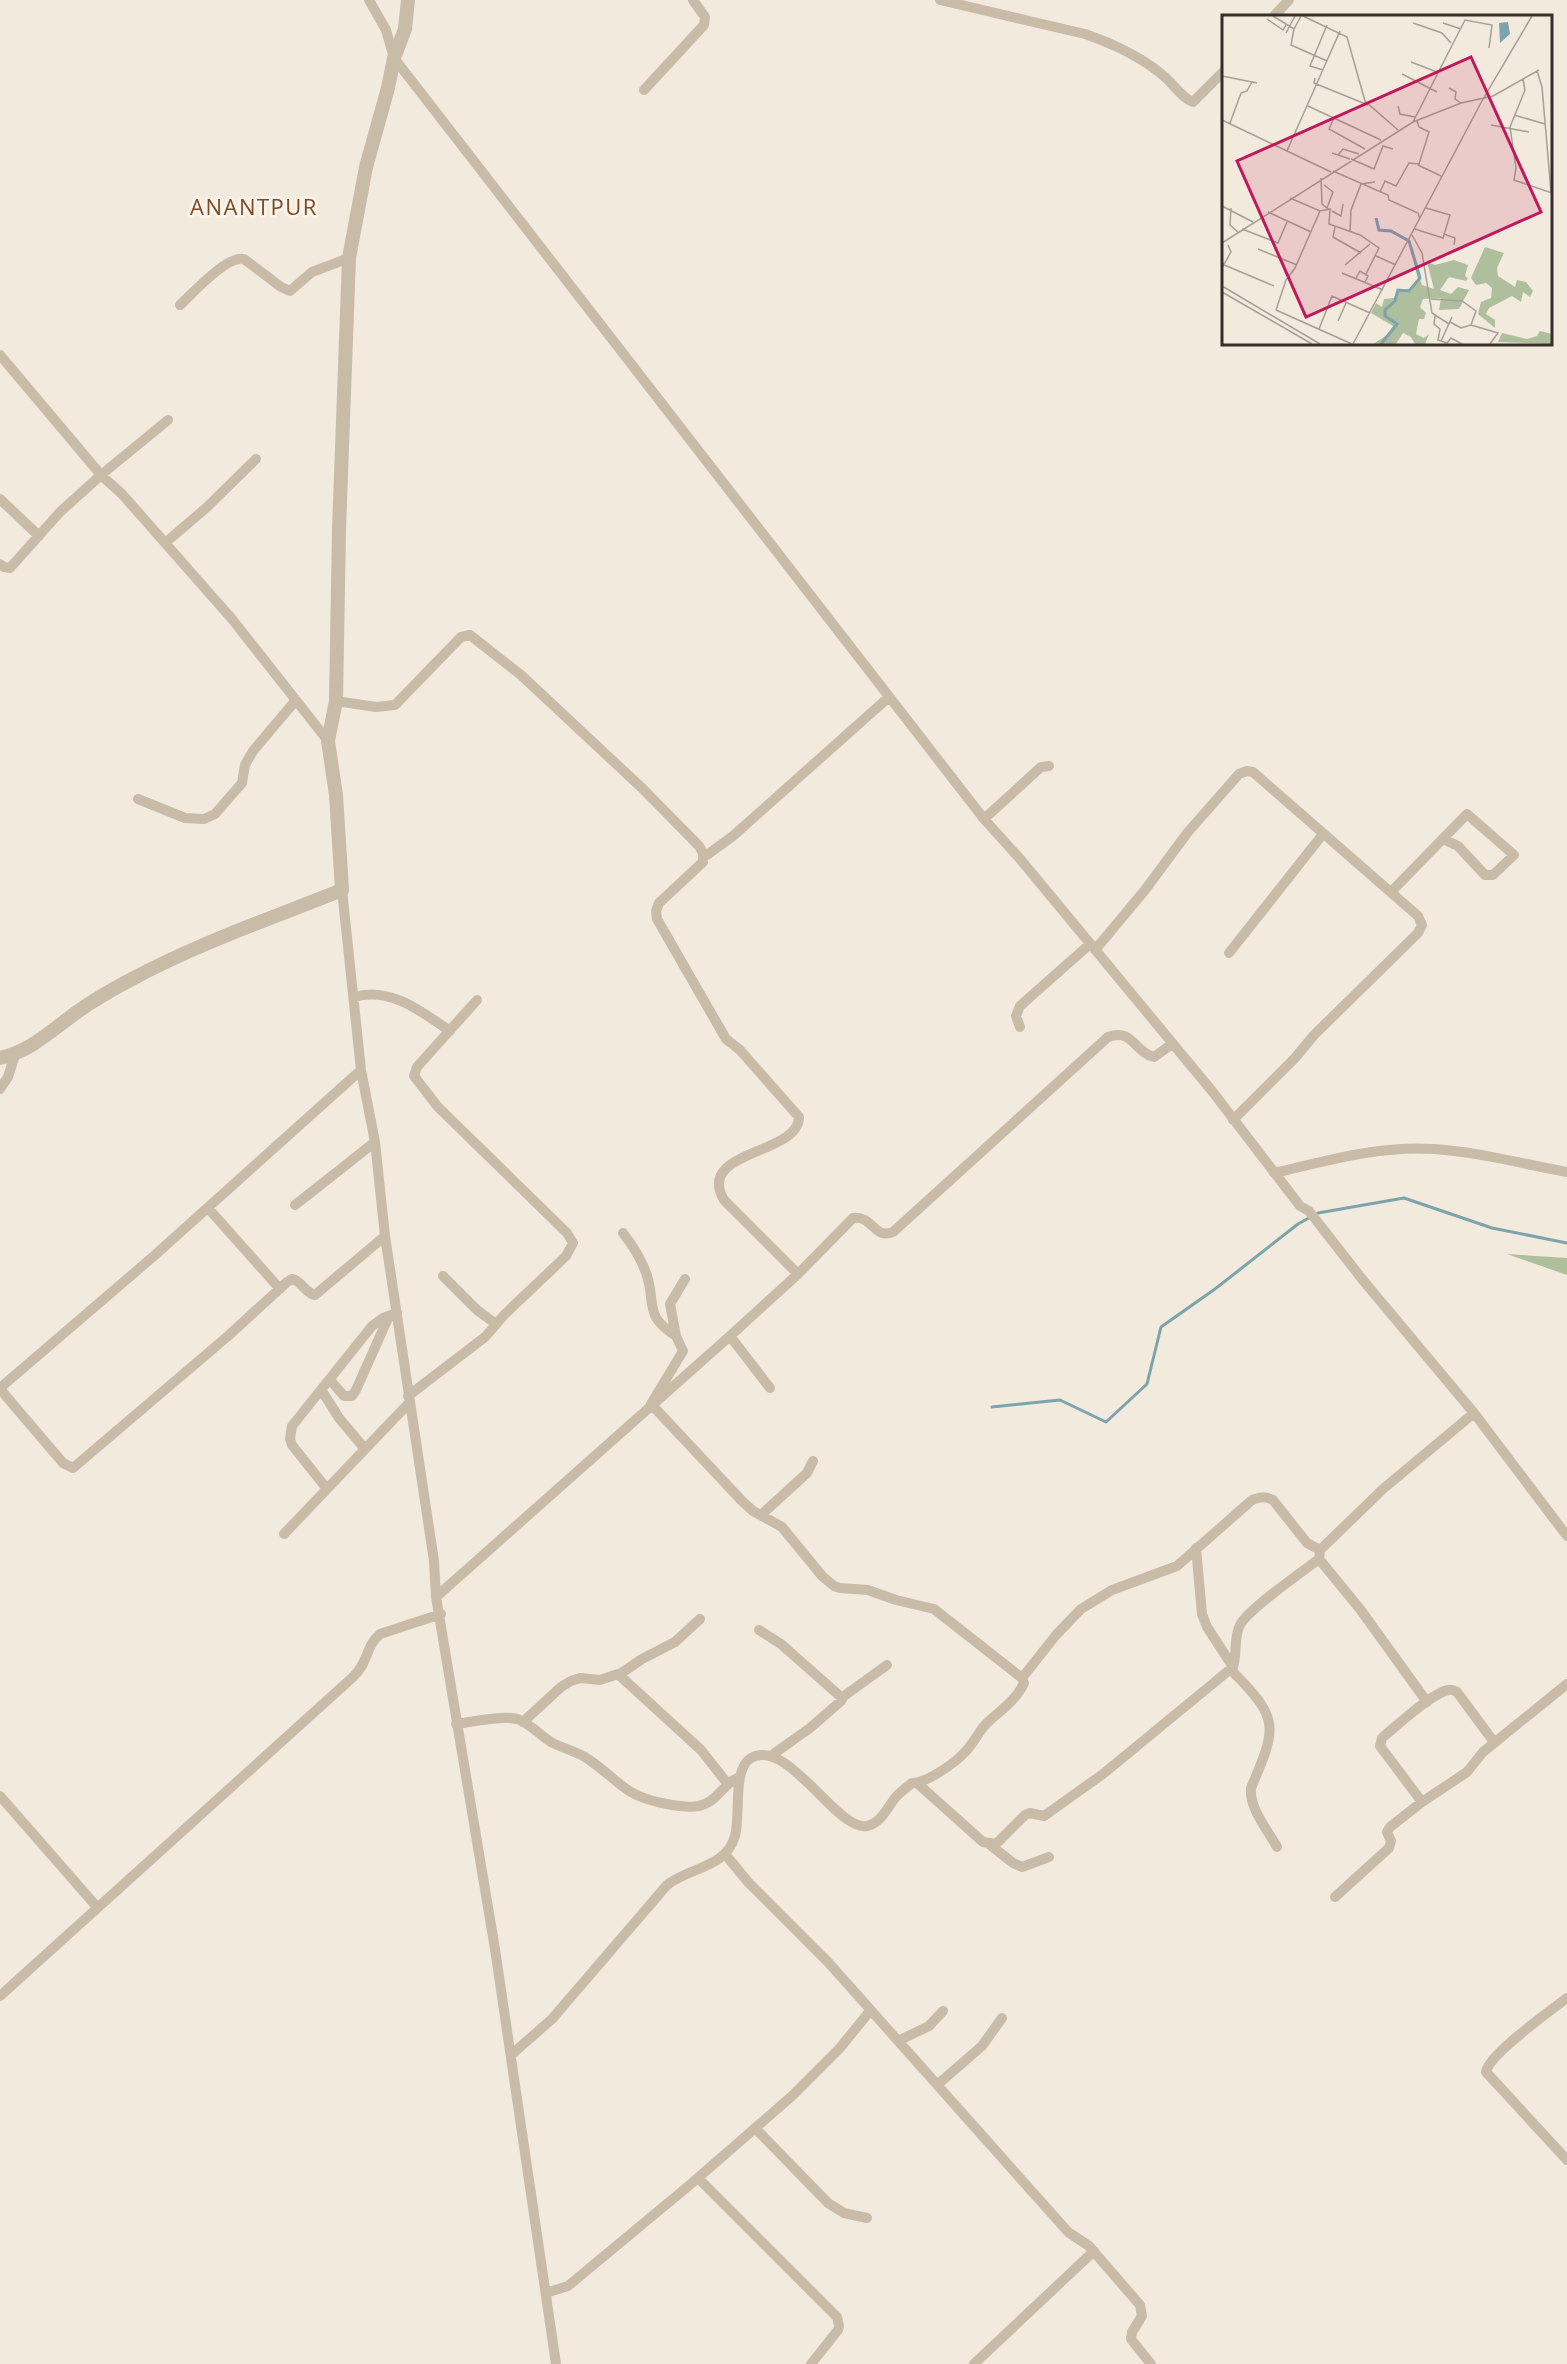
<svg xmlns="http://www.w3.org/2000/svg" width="1567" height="2364" viewBox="0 0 1567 2364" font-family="'Open Sans',sans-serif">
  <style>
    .green { fill: #afbf9d }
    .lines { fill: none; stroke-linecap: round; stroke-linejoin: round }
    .stream { stroke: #7da3ac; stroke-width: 3 }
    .minor { stroke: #c8bca9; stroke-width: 10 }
    .tertiary { stroke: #c8bca9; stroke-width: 14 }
    .labels { text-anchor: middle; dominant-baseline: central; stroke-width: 6; stroke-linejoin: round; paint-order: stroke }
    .quarter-label { font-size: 22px; letter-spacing: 1.5px; fill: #804926; stroke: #f9f4e9 }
    .inset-river { fill: none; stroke: #7da3ac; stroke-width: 3 }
    .inset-road { fill: none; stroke: #a69f95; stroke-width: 1.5 }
    .view { fill: #c2185b; fill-opacity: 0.15; stroke: #c2185b; stroke-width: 3 }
    .inset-edge { fill: none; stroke: #362f29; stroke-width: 3 }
  </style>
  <rect width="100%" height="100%" fill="#f1eadd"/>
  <path class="green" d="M1507,1254L1567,1258V1275Z"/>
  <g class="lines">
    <path class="stream" d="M992,1407L1060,1400L1106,1422L1147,1384L1161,1327L1215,1289L1298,1224L1318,1213L1404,1198L1492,1228L1567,1243"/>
    <path class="minor" d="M369,0L386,30L394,58L984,819L1021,860L1212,1091L1300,1206L1309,1211L1362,1279L1474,1413L1567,1536
      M940,0L1085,34C1114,44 1142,57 1165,77C1174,85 1182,98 1193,102L1224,71
      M1274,16L1289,0
      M644,90L704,25L705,17L693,0
      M180,305C193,293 227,255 244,259L281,287L290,291L312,272L349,258
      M0,355L101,475L122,494L232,619L328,741
      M0,499L39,536
      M165,543L206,508L256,459
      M0,564L4,567L10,568L60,512L101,475L168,420
      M336,701L376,707L395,705L461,637L470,635L521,675L643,789L699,846L703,853V862L659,903L656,911L657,919L726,1039L740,1050L799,1117C799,1155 695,1150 724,1200L798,1274
      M138,799L185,818L204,819L215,814L242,783L245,765L253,751L296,700
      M984,819L1041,767L1049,766
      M704,857L733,836L889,697
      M342,890L361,1070L375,1142L385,1236L434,1561L436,1597L495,1949L556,2364
      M1391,892L1467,814L1514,855L1493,875H1485L1458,846L1443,839
      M1095,950L1145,890L1188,832L1239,774L1247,771L1253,772L1418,916L1422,925L1418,933L1314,1035L1295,1058L1233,1120
      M1229,953L1323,834
      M354,997C390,986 422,1012 450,1031
      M1020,1027L1016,1016L1020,1006L1090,944
      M0,1089L8,1077L15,1055
      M1274,1173C1326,1161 1381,1145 1434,1149C1479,1152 1523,1164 1567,1172
      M295,1205L375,1142
      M208,1208L280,1289
      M623,1233C634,1247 643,1261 648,1279C655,1309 646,1316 676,1336
      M443,1276L477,1310L496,1324
      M685,1279L670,1304L676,1336L683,1351L651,1404L742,1501L753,1511L782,1527L822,1576L834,1586L840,1588L868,1590L896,1600L934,1609L1022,1678
      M730,1336L770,1388
      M330,1380L344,1396H352L356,1390L389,1316
      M0,1388L155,1255L361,1070
      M0,1389L63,1463L73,1468L228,1336L287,1282L292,1279C302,1281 305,1293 315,1295L385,1236
      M322,1391L339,1418L365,1449
      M408,1396L485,1337L504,1315L566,1256L573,1243L567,1233L438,1107L414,1076L417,1067L477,1000
      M327,1489L292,1445L290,1439L292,1426L372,1326L383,1318L397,1313
      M761,1515L807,1473L813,1461
      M284,1534L409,1403
      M1196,1548L1202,1614L1207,1627L1233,1667L1232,1671C1280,1719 1277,1727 1251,1788C1249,1808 1267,1829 1277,1847
      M1320,1550L1383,1489L1474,1413
      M436,1597L730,1336L798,1274L853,1218C873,1215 874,1240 893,1232L1108,1037C1133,1028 1134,1052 1154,1057L1172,1044
      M759,1630L781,1644L841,1697L844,1696L841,1701L810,1728L772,1755
      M1232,1670C1238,1656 1233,1638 1240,1625C1248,1609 1302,1572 1319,1559
      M620,1674L642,1659L675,1642L700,1619
      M844,1696L887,1665
      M523,1722L561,1687L571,1681L580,1678L600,1680L618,1674L701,1750L727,1783
      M456,1724C472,1722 507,1714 520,1720C531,1725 540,1735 551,1742C563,1749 577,1751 588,1759C622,1782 621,1795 667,1804C677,1806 688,1808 699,1806C717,1802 723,1784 739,1777
      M917,1783L983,1842L996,1844L1025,1815L1030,1813L1044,1816L1103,1774L1233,1667
      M0,1796L97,1907
      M1422,1802L1380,1746L1382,1738C1396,1726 1432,1693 1448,1690C1452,1689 1453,1690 1457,1692L1494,1742
      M989,1844L1013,1863L1022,1867L1049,1857
      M725,1854L748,1882L828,1962L1068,2232L1089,2246L1140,2305L1142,2316L1132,2332L1131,2339L1151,2364
      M1335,1897L1389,1848L1391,1841L1387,1832L1390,1827L1422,1802L1467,1772L1483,1752L1567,1684
      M0,1996L353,1677C369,1662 365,1647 380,1634L441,1614
      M1567,1998C1550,2011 1489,2054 1486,2072L1567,2160
      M898,2041L929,2026L943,2011
      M511,2055L552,2019L667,1885C690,1867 726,1868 735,1836C741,1815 732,1769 751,1758C788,1737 837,1832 867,1826C881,1823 887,1808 895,1798C900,1792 907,1787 912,1783C927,1783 955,1763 965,1752C973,1744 978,1733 985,1725C998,1712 1016,1701 1024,1683L1022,1678L1056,1635L1081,1609L1112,1590L1177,1566L1252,1500C1260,1497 1265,1496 1273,1500L1307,1543L1320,1550L1319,1559L1360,1609L1427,1702
      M937,2085L982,2046L1002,2018
      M755,2128L828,2203L844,2213L867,2218
      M698,2178L837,2317L839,2326L838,2330L811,2364
      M546,2293L568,2286L692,2183L792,2096L839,2049L870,2011
      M974,2364L1094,2251"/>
    <path class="tertiary" d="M0,1058C31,1051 52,1030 77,1012C95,999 113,989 132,979C199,943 272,918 342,890L336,795L328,741L336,701L339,529L349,258L366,167L388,88L394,58L405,29L408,0"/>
  </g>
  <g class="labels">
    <g class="quarter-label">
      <text x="254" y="206">ANANTPUR</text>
    </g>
  </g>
  <g transform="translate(1222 15)">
    <rect width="330" height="330" fill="#f1eadd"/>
    <path d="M263,232L282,238L275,253L276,261L293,272L295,265L304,267L311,276L308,282L301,277L299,287L290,281L267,293L264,299L273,305V313L256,299L259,287L269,283L270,273L264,268L254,270L249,263ZM232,245L246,250L243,261L246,263L244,266L227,262L218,275L229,279L236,272L247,275L237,294L217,295L219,283L201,284L198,292L204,298L202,304H197L194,319L202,323L207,319L203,329H193L189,322L181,318L174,329H151L170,317L171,311L149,298L154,288L160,292L162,284L172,283L175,274H187L196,264L192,247L200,270L212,274L205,247L213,250ZM318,316L330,319V329L276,327L280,318L305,324L315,321Z" fill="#afbf9d"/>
    <path d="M286,7L288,19L278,28L277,8Z" fill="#7da3ac"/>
    <path class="inset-river" d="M154,203L157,215L169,216L187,226L198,263L187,276L176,275L173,286L163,295V301L175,309L159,329"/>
    <path class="inset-road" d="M51,1L72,14L79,1M81,1L125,22L143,86L176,115M45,4L61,15L64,10M191,8L220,18L229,28M221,8L239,14M72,14L69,30L105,46M64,18L73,1M189,47L215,57M101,55L88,51L105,10M315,56L320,72L329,177M180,59L215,77M0,61L35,68M93,63L92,68L146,90M301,64L303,75L288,112L294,153L292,165L330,178M227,73L234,77L233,84L239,88M86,91L159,125M176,91L178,99L193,102M292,100L323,109M112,103L107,114L143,134M0,105L109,157M191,107L243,5L270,10L267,33M8,108L19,78L25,76L30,67M269,110L307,117M65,136L118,16M110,138L128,144M116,140L121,134L137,139M129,144L152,154L161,131L171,134M196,150L219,161M111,156L166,180L167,185L196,198L198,204M99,163L100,189L106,194M102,170L111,177L105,193M158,177L163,166L174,171L187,148L197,149L207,117L197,112L195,106M68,183L98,196L108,194L107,209L138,220L157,233L144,259M0,191L31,207M9,193L8,210L16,217M110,196L119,201L121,189M46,197L89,217M113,212L111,222L139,238M20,214L56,228L65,207M193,214L221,223L228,200L204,193M128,217L129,195L139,169L153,167M222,219L233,223L232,230M190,220L200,238L210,298L227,309M0,228L191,107L239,88L271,81L317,55M36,234L75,250M154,241L174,250M0,249L52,271M123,250L148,229M0,253L9,237L6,230M120,258L161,275M134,263L138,256L146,261L143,267M0,271L98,329M0,277L90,329M209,284L240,286L254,296L249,310L276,318L268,329M54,295L64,265L73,253L98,196M54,295L130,329M213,301L212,309L218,314L216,325L225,328L229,323L240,329M116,306L124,288M228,307L239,313L249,310M97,314L110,281L148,298M219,326L230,302M131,329L261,84L310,1"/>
    <path class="view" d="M249,42L319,197L84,302L15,146Z"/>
    <rect width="330" height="330" class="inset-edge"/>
  </g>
</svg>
